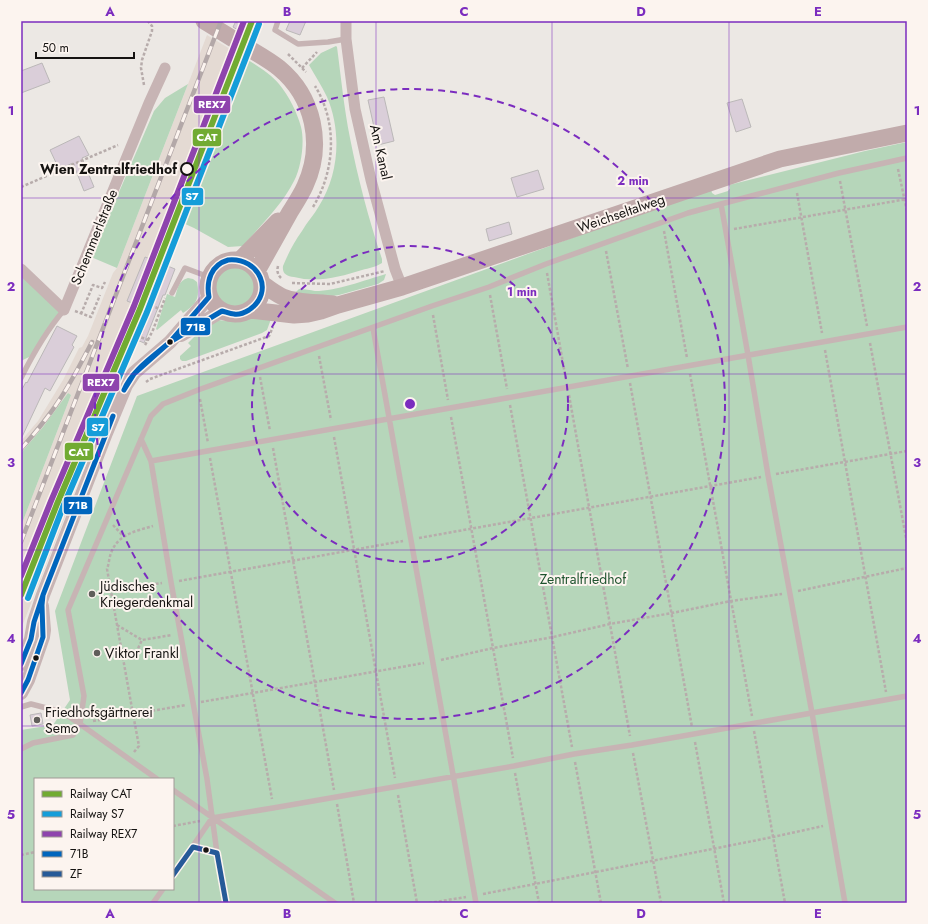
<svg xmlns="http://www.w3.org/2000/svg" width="928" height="924" viewBox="0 0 928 924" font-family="Jost,sans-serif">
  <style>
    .built { fill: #e4dad3 }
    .green { fill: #b6d6ba; fill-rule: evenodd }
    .building { fill: #daced9; stroke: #bbb8b8 }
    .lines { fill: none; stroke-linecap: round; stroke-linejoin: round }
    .path { stroke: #b7acab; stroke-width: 2.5; stroke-dasharray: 3 2; stroke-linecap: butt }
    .service { stroke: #c7b4b4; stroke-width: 5.5 }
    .minor { stroke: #c7b4b4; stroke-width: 11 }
    .tertiary { stroke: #c7b4b4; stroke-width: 14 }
    .primary { stroke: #c1abab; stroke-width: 17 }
    .rail-casing { stroke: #b3a8a8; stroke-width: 4.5 }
    .rail { stroke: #fcf4ef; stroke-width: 3; stroke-dasharray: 9; stroke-linecap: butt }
    .bus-1-casing { stroke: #fcf4ef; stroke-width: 8 }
    .bus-2-casing { stroke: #fcf4ef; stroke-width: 8 }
    .bus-1 { stroke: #0065bd; stroke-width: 5 }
    .bus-2 { stroke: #265a98; stroke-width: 5 }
    .rail-1-casing { stroke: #fcf4ef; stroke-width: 9 }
    .rail-2-casing { stroke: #fcf4ef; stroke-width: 9 }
    .rail-3-casing { stroke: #fcf4ef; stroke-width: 9 }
    .rail-1 { stroke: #71ab32; stroke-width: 6 }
    .rail-2 { stroke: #159dd9; stroke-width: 6 }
    .rail-3 { stroke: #8e44ad; stroke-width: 6 }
    .grid { fill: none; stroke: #7b2cbf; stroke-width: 1; stroke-opacity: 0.55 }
    .ring { fill: none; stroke: #7b2cbf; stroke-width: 2; stroke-dasharray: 7 5 }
    .stop-dot { fill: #fcf4ef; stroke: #151311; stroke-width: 2 }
    .bus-dot { fill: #151311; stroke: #fcf4ef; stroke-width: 1.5 }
    .poi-dot { fill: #605e5b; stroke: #fcf4ef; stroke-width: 1.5 }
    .labels { text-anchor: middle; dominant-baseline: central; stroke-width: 4; stroke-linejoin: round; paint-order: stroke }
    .street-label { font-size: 14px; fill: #151311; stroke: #fcf4ef }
    .stop-label { font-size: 14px; font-weight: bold; fill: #151311; stroke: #fcf4ef; text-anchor: end }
    .park-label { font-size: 14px; fill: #1e532e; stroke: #fcf4ef }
    .poi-label { font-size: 14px; fill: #151311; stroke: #fcf4ef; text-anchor: start }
    .centre { fill: #7b2cbf; stroke: #fcf4ef; stroke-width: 2 }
    .ring-label { font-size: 12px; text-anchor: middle; font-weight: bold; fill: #7b2cbf; stroke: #fcf4ef; stroke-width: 4; stroke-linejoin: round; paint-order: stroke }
    .line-badge { stroke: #fcf4ef; stroke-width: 1.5 }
    .badge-label { font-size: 11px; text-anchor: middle; font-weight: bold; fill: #fff }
    .neatline { fill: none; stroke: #7b2cbf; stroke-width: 1.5 }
    .grid-label { font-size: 13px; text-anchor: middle; font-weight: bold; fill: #7b2cbf }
  </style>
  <rect width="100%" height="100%" fill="#ece8e4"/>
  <path class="built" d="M207,35L245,58L233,89L234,94L183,223L164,264L21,629V526L71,395L68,393L43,427L25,448L21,445V441L38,421L63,380L79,348L82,347L88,336L113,273L117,268Z"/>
  <path class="green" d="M336,46L337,47C341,77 344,108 350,138C358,179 369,220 382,259V263C376,267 369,268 362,270C340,277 317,283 294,277C287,276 282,274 283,266C288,254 294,242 302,231C307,222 314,215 319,206C339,174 342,132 327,97C322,86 315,76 309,65L321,53Z
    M245,58C256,65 270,73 279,84C289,96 297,112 301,127C305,142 301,168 294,181C282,205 260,226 243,246L228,247L194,228L183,223L234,94L233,89Z
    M188,84L117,268L91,257L154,111L165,98Z
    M907,142V903H21V730L53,725L70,700L55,611L137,396L657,207L711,189L712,193L715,195L728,191L730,188L729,185L865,151ZM35,779H173V889H35Z
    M213 286a21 21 0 1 1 42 0a21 21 0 1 1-42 0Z
    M21,269L64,310L33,355L21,361Z
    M386,274L384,280L378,284L339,295L326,297L294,294L299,289C305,289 310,290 315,291C337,291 365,280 386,274Z
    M188,278L193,279L197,282C200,298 197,304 183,313L181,310L157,330L156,329L167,294L175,297C178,288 178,281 188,278Z
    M253,318L271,319L267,330L262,333L186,361H182L180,359V356L191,346L188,343L198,333L218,320L237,322Z
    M68,393L71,395L21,526V453L43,427Z"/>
  <path class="building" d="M236,21H248L243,33L233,27Z
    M290,21H306L300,35L286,30Z
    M42,63L50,82L21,93V71Z
    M384,97L394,141L378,145L368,100Z
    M742,99L751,127L736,132L727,103Z
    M79,136L89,155L82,158L94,187L84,191L73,163L59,169L50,150Z
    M538,170L544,189L517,197L511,178Z
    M509,222L512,234L489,241L486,229Z
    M145,257L175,269L165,295H163L144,343L135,339L147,309L127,301Z
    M57,326L77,336L72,345L74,347L50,391L45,388L21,439V391L26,382L27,383Z
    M41,713L43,724L32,726L30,715Z"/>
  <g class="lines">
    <path class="path" d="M235,21L259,35
      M288,54L306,72
      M302,68L317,52
      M144,85L141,68L142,60L152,31V26L148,21
      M898,169L907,211
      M840,181L867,326
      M21,187L118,145
      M797,193L822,333
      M313,207C335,171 338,123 315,86
      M734,229L907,199
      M664,231L687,358
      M606,251L628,369
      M278,266C277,270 277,274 281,278
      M547,273L566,380
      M292,283L330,284L385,271
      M490,295L507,389
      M154,300L152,306L160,309
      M75,311L91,317L100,295
      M81,314L93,285L102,288L105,282
      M433,315L448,400
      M148,340L153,330L165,298
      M870,343L907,543
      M145,345L148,340L140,337L149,313
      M825,350L886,692
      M319,356L331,420
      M690,374L752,716
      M260,377L270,431
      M146,382L150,379L269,336L273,327
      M630,383L692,727
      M569,395L630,736
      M200,399L208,443
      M510,405L572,747
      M451,417L513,758
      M334,437L395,778
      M273,448L334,790
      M210,458L272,799
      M776,474L907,451
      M113,525L123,536
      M419,538L761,477
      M179,581L403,541
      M111,590L162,583
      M798,591L907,568
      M117,625L142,640
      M123,659L135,655L142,640L172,635
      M441,660L493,648L553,637L610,624L672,613L731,601L782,594
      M201,702L424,663
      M93,721L186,705
      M754,731L785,903
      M695,742L724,903
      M134,752L139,746L133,714L107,569C109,564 109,558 111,553C118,534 136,531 153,526
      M633,753L661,903
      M575,762L601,903
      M515,773L539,903
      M398,795L417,903
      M337,804L354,903
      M173,826L200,821
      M21,855L35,852
      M483,894L535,884L773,837L823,826
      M429,903L466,897"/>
    <path class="service" d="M278,21L275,30L298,44L328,42L346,39
      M721,204L748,355L768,475L812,713L845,903
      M172,293L185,268L209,277
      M373,328L476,903
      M21,378C33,354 46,331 64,310
      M141,439L151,461L171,582L207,779L217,853L226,903
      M151,461L907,327
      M21,707L31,704L62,712L80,724L157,779
      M21,749L33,743L73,735L80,724L84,696L68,610L151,416L163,404L198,390L432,306L489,287L546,264L688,213L721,204L839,173L907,158
      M173,790L335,903
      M193,847L217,853
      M173,875L212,818L273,808L514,766L574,754L632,745L907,696
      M153,903L163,889"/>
    <path class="minor" d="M346,21V39L355,109L371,180L395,269L402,287
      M21,269L64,310L149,103L165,68"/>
    <path class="tertiary" d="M181,335L222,311
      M21,664L31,639L34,622L43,595L106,433L126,385L134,373L170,342L209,297
      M21,693L28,680L43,637L44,630L42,606"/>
    <path class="primary" d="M204,21C219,30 233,39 248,48C258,54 269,60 279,68C314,97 324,145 305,186C301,195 295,204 290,212C279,232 268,251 257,271
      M208 287a27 27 0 1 1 54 0a27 27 0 1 1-54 0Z
      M240,260L278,221
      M262,284C269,288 276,294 283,297C297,303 318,302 333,304
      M249,310L294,315L308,314L321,311L338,305L402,287L780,159L907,133"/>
    <defs>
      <path id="rail" d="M21,449C34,434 47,419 58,402C71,383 81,363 92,342
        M21,542L221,21"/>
    </defs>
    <use href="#rail" class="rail-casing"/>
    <use href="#rail" class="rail"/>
    <defs>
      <path id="bus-1" d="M228,260C260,257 275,293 249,310C244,313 239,315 234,314C230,314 226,312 222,311L170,342L209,297C206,281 211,265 228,260Z
        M124,390C132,370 154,356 170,342
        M124,390L134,374L170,342
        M43,595L113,416
        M43,595L113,416
        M21,664L31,639L34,622L43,595
        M21,693L28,680L43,637L42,605L43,595"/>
      <path id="bus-2" d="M173,875L193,847L217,853L226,903"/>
    </defs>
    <use href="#bus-1" class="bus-1-casing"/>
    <use href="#bus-2" class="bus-2-casing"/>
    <use href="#bus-1" class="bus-1"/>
    <use href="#bus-2" class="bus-2"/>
    <defs>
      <path id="rail-1" d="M21,595L57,504L140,309L252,21"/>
      <path id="rail-2" d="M28,598L63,507L147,312L259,24"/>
      <path id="rail-3" d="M21,576L51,501L134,306L244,21"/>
    </defs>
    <use href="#rail-1" class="rail-1-casing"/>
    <use href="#rail-2" class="rail-2-casing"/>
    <use href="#rail-3" class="rail-3-casing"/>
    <use href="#rail-1" class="rail-1"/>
    <use href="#rail-2" class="rail-2"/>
    <use href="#rail-3" class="rail-3"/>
  </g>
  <path class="grid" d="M199,21V903M376,21V903M552,21V903M729,21V903M21,198H907M21,374H907M21,550H907M21,726H907"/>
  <g class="ring">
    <circle cx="410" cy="404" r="158"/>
    <circle cx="410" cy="404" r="315"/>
  </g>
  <circle class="stop-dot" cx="187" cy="169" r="6"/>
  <g class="bus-dot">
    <circle cx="170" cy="342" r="3.5"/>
    <circle cx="36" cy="658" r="3.5"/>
    <circle cx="206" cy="850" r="3.5"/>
  </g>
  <g class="poi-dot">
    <circle cx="92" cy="594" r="4"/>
    <circle cx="97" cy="653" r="4"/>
    <circle cx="37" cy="720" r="4"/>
  </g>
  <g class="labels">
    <g class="street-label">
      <text transform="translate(381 152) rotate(77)">Am Kanal</text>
      <text transform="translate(621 213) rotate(-19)">Weichseltalweg</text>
      <text transform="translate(94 237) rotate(-68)">Schemmerlstraße</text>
    </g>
    <g class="stop-label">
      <text x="177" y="169">Wien Zentralfriedhof</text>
    </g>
    <g class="park-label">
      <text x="583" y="579">Zentralfriedhof</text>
    </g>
    <g class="poi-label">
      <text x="100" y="586">Jüdisches<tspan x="100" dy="16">Kriegerdenkmal</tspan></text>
      <text x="105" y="653">Viktor Frankl</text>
      <text x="45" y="712">Friedhofsgärtnerei<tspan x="45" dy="16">Semo</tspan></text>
    </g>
  </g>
  <circle cx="410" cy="404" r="6" class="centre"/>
  <g class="ring-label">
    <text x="633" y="185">2 min</text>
    <text x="522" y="296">1 min</text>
  </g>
  <g class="line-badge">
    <rect x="193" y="95" width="38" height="19" rx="4" fill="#8e44ad"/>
    <rect x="192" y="128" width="30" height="19" rx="4" fill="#71ab32"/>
    <rect x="181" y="187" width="23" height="19" rx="4" fill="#159dd9"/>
    <rect x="180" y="317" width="31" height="19" rx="4" fill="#0065bd"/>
    <rect x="82" y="373" width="38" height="19" rx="4" fill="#8e44ad"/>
    <rect x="86" y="417" width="23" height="20" rx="4" fill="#159dd9"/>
    <rect x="64" y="442" width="30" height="19" rx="4" fill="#71ab32"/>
    <rect x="63" y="496" width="30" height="19" rx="4" fill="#0065bd"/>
  </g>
  <g class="badge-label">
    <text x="212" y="108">REX7</text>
    <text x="207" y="141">CAT</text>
    <text x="192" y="200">S7</text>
    <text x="196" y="331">71B</text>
    <text x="101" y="386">REX7</text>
    <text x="98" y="431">S7</text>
    <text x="79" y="456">CAT</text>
    <text x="78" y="509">71B</text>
  </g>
  <rect width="928" height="924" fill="none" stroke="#fcf4ef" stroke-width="44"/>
  <rect x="34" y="778" width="140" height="112" fill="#fcf4ef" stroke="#a09a96"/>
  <rect x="42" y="791" width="20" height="6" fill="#71ab32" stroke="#a09a96"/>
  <text x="70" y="798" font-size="12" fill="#151311">Railway CAT</text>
  <rect x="42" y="811" width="20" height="6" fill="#159dd9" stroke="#a09a96"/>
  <text x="70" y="818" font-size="12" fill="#151311">Railway S7</text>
  <rect x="42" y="831" width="20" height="6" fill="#8e44ad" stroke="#a09a96"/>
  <text x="70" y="838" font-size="12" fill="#151311">Railway REX7</text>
  <rect x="42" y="851" width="20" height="6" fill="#0065bd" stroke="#a09a96"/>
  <text x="70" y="858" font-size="12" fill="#151311">71B</text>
  <rect x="42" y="871" width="20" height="6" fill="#265a98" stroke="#a09a96"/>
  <text x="70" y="878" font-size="12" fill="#151311">ZF</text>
  <path d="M36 52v6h98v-6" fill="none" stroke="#151311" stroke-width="2"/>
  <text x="42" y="52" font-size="12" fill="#151311" stroke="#fcf4ef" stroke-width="3" paint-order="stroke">50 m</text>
  <rect x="22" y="22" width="884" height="880" class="neatline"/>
  <g class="grid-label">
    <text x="110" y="16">A</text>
    <text x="287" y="16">B</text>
    <text x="464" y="16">C</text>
    <text x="641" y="16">D</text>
    <text x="818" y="16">E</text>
    <text x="11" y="115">1</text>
    <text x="917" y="115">1</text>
    <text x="11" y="291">2</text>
    <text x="917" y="291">2</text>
    <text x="11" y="467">3</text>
    <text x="917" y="467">3</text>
    <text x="11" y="643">4</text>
    <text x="917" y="643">4</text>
    <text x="11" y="819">5</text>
    <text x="917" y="819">5</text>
    <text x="110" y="918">A</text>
    <text x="287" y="918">B</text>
    <text x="464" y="918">C</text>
    <text x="641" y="918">D</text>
    <text x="818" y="918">E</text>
  </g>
</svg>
